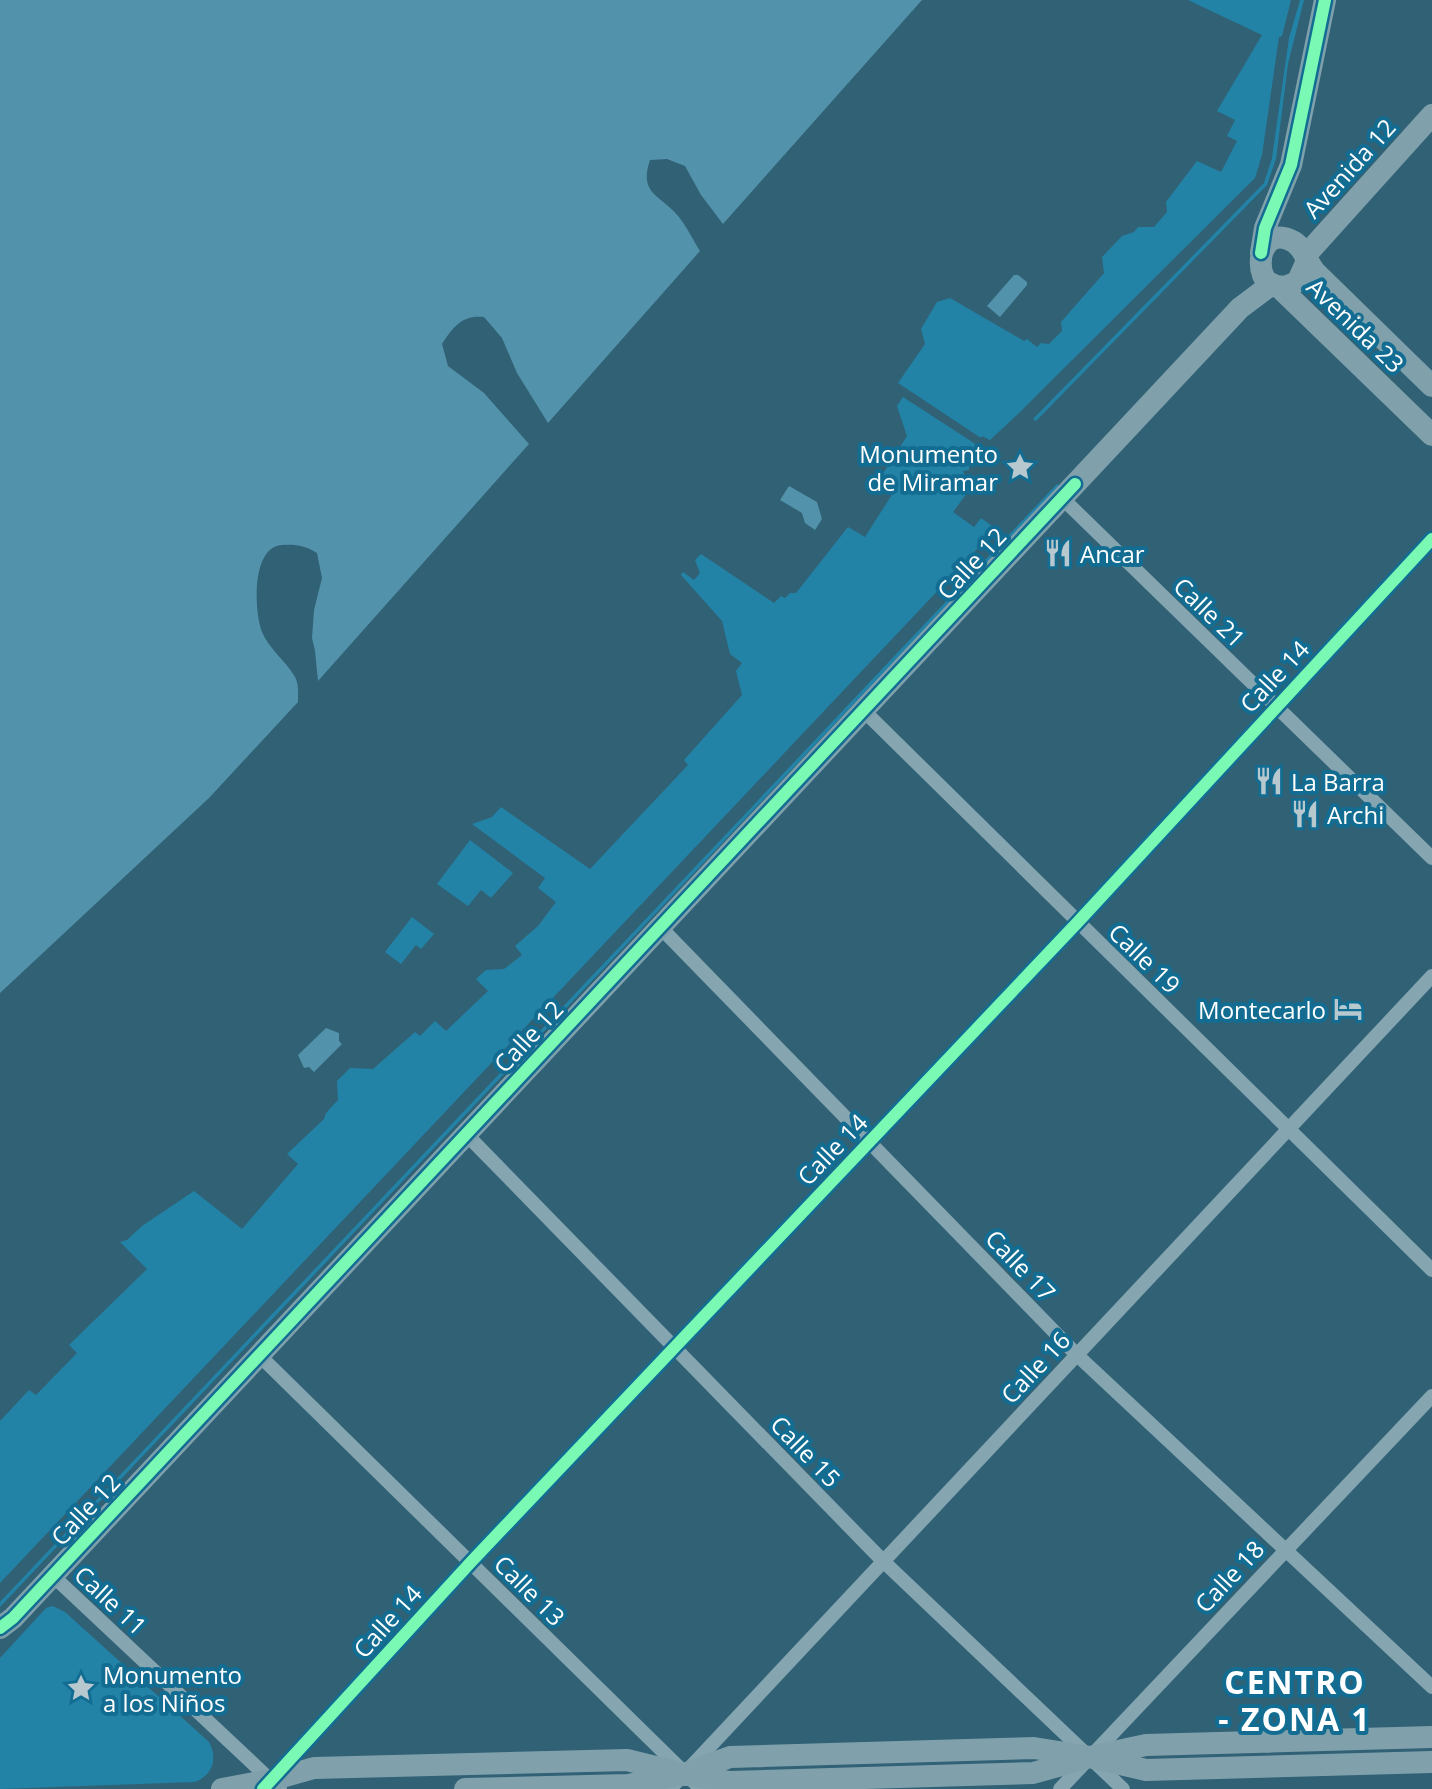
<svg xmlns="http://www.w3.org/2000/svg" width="1432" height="1789" viewBox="0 0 1432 1789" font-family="'Open Sans',sans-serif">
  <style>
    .green { fill: #2383a7 }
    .water { fill: #5392ab }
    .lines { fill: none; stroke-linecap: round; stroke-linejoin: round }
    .street { stroke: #85a5b1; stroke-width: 14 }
    .secondary { stroke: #80a1ac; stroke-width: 22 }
    .cycleway-casing { stroke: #136d92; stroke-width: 17 }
    .cycleway { stroke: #7af9b4; stroke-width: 12 }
    .labels { text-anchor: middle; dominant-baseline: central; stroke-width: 8; stroke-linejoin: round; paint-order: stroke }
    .street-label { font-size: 24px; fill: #fff; stroke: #136d92 }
    .poi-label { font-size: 24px; fill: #fff; stroke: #136d92; text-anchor: start }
    .district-label { font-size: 32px; font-weight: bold; letter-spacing: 2px; fill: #fff; stroke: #136d92 }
  </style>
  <rect width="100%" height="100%" fill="#306175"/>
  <path class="green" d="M1188,0H1291L1282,36L1279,37L1262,155L1255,178L1018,414L990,440L982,436L981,438L898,383L925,344L921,329L937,302L950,298L1024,341L1027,339L1037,347L1041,343L1049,344L1062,331L1061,322L1104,273L1102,257L1122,236L1134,232L1138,227H1154L1167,212L1166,202L1197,161L1221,172L1237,141L1227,136L1235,120L1217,111L1262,35Z
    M1300,0H1304L1288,64L1276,159L1267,185L1036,421L1033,419L1264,183L1272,158L1289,38Z
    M903,397L977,445L975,453L969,454V470L963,471L970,489L953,512L974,527L981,518L996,529L0,1583V1421L29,1390L36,1395L77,1353L69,1345L147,1269L120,1242L127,1240L142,1226L194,1191L242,1229L298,1164L287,1154L324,1119L326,1113L338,1100L337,1081L350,1068L373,1069L415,1032L420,1036L435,1021L446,1031L488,991L476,979L486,970L504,969L522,955L515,946L538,926L556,902L538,888L545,878L472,824L492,817L501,807L590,869L688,765L684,760L742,695L736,671L742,663L730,654L722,621L681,575L683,572L694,580L700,573L695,560L701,554L774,603L781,596L785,598L790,593H796L848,527L865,537L893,493L877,483L907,436L897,406Z
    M1057,484L1060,486L0,1607V1602Z
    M470,840L513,873L491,898L481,890L468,906L437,884Z
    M412,917L434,934L421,949L416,945L401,964L385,952Z
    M53,1606L65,1612L209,1742C218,1758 213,1775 195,1782L0,1789V1658L46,1608Z"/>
  <path class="water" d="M0,0H922L723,224L701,195L685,166L667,159L650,160C638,195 662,195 679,217C687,227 693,240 700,251L548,423L517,373L502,338L484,317C462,315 454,326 442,344L448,366L484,393L529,444L318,681L315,651L312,638L314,610L322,578L317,553C306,546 296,544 282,545C251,547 254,611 262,632C269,649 286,661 295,677C299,684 298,694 298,702L209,798L0,993Z
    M1014,275H1018L1027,282V285L1000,317L987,306Z
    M789,486L817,502L822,519L815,530L805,523L802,513L780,500Z
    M326,1028L339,1033V1041L342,1044L314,1072L309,1067L304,1068L298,1055Z"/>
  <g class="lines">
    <path class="street" d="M1062,498L1432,858
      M863,710L1432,1270
      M660,927L1077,1355L1432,1687
      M466,1134L883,1561L1123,1789
      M259,1355L701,1789
      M52,1575L280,1789
      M274,1777L471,1562L1077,923L1432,539
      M670,1789L1432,976
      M1060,1789L1432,1396"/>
    <path class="secondary" d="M1261,253L1265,228L1291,165L1325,0
      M1305,256L1432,115
      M1306,263L1298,281C1247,311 1251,216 1294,242C1304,248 1307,263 1316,273L1432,386
      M1278,286L1432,435
      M0,1628L13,1618L1240,308L1272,284
      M222,1789L271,1780L314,1768L627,1760L684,1774L730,1757L1034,1748L1090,1757L1146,1745L1432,1737
      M465,1789L628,1785L684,1774L730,1782L1033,1773L1090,1757L1146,1770L1432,1762"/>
    <defs>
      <path id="cycleway" d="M1261,253L1265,228L1291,165L1325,0
        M0,1628L13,1618L1075,484
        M263,1789L471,1562L1077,923L1432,539"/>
    </defs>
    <use href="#cycleway" class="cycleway-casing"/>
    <use href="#cycleway" class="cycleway"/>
  </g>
  <defs>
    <symbol id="sight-bare" viewBox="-9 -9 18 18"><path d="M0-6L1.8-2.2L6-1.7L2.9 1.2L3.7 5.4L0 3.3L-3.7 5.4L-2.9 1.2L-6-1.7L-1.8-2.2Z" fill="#b7c8cf" stroke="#136d92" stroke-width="2.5" paint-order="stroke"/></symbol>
    <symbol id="restaurant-bare" viewBox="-9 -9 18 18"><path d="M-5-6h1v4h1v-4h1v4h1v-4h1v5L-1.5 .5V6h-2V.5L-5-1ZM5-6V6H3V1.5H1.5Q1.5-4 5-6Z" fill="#b7c8cf" stroke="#136d92" stroke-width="2.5" paint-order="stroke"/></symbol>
    <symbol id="hotel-bare" viewBox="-9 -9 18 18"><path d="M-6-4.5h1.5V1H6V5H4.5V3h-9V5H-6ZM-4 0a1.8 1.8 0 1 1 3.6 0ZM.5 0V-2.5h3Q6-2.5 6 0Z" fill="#b7c8cf" stroke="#136d92" stroke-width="2.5" paint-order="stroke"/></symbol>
  </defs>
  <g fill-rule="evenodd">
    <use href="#sight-bare" x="1000" y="447" width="40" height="40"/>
    <use href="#restaurant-bare" x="1038" y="533" width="40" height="40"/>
    <use href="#restaurant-bare" x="1249" y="761" width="40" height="40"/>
    <use href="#restaurant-bare" x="1285" y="794" width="40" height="40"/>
    <use href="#hotel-bare" x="1328" y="989" width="40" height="40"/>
    <use href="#sight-bare" x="61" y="1668" width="40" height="40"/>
  </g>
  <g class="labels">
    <g class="street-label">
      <text transform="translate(1349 168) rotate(-48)">Avenida 12</text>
      <text transform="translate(1356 325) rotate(44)">Avenida 23</text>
      <text transform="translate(971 563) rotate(-47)">Calle 12</text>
      <text transform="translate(1210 612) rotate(44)">Calle 21</text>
      <text transform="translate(1274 676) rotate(-47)">Calle 14</text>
      <text transform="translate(1145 958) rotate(44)">Calle 19</text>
      <text transform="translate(528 1036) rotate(-47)">Calle 12</text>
      <text transform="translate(832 1149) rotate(-46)">Calle 14</text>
      <text transform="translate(1021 1265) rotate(46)">Calle 17</text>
      <text transform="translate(1035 1367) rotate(-47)">Calle 16</text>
      <text transform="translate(806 1451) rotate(46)">Calle 15</text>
      <text transform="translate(85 1509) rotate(-47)">Calle 12</text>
      <text transform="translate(1229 1576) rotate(-47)">Calle 18</text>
      <text transform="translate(530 1590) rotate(45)">Calle 13</text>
      <text transform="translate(111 1600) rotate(43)">Calle 11</text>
      <text transform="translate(387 1621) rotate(-48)">Calle 14</text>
    </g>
    <g class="poi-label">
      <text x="998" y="453" text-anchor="end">Monumento<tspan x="998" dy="28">de Miramar</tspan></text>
      <text x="1080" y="553">Ancar</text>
      <text x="1291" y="781">La Barra</text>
      <text x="1327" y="814">Archi</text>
      <text x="1326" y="1009" text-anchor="end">Montecarlo</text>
      <text x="103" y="1674">Monumento<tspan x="103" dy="28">a los Niños</tspan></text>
    </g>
    <g class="district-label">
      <text x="1295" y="1681">CENTRO<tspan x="1295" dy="37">- ZONA 1</tspan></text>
    </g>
  </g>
</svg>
